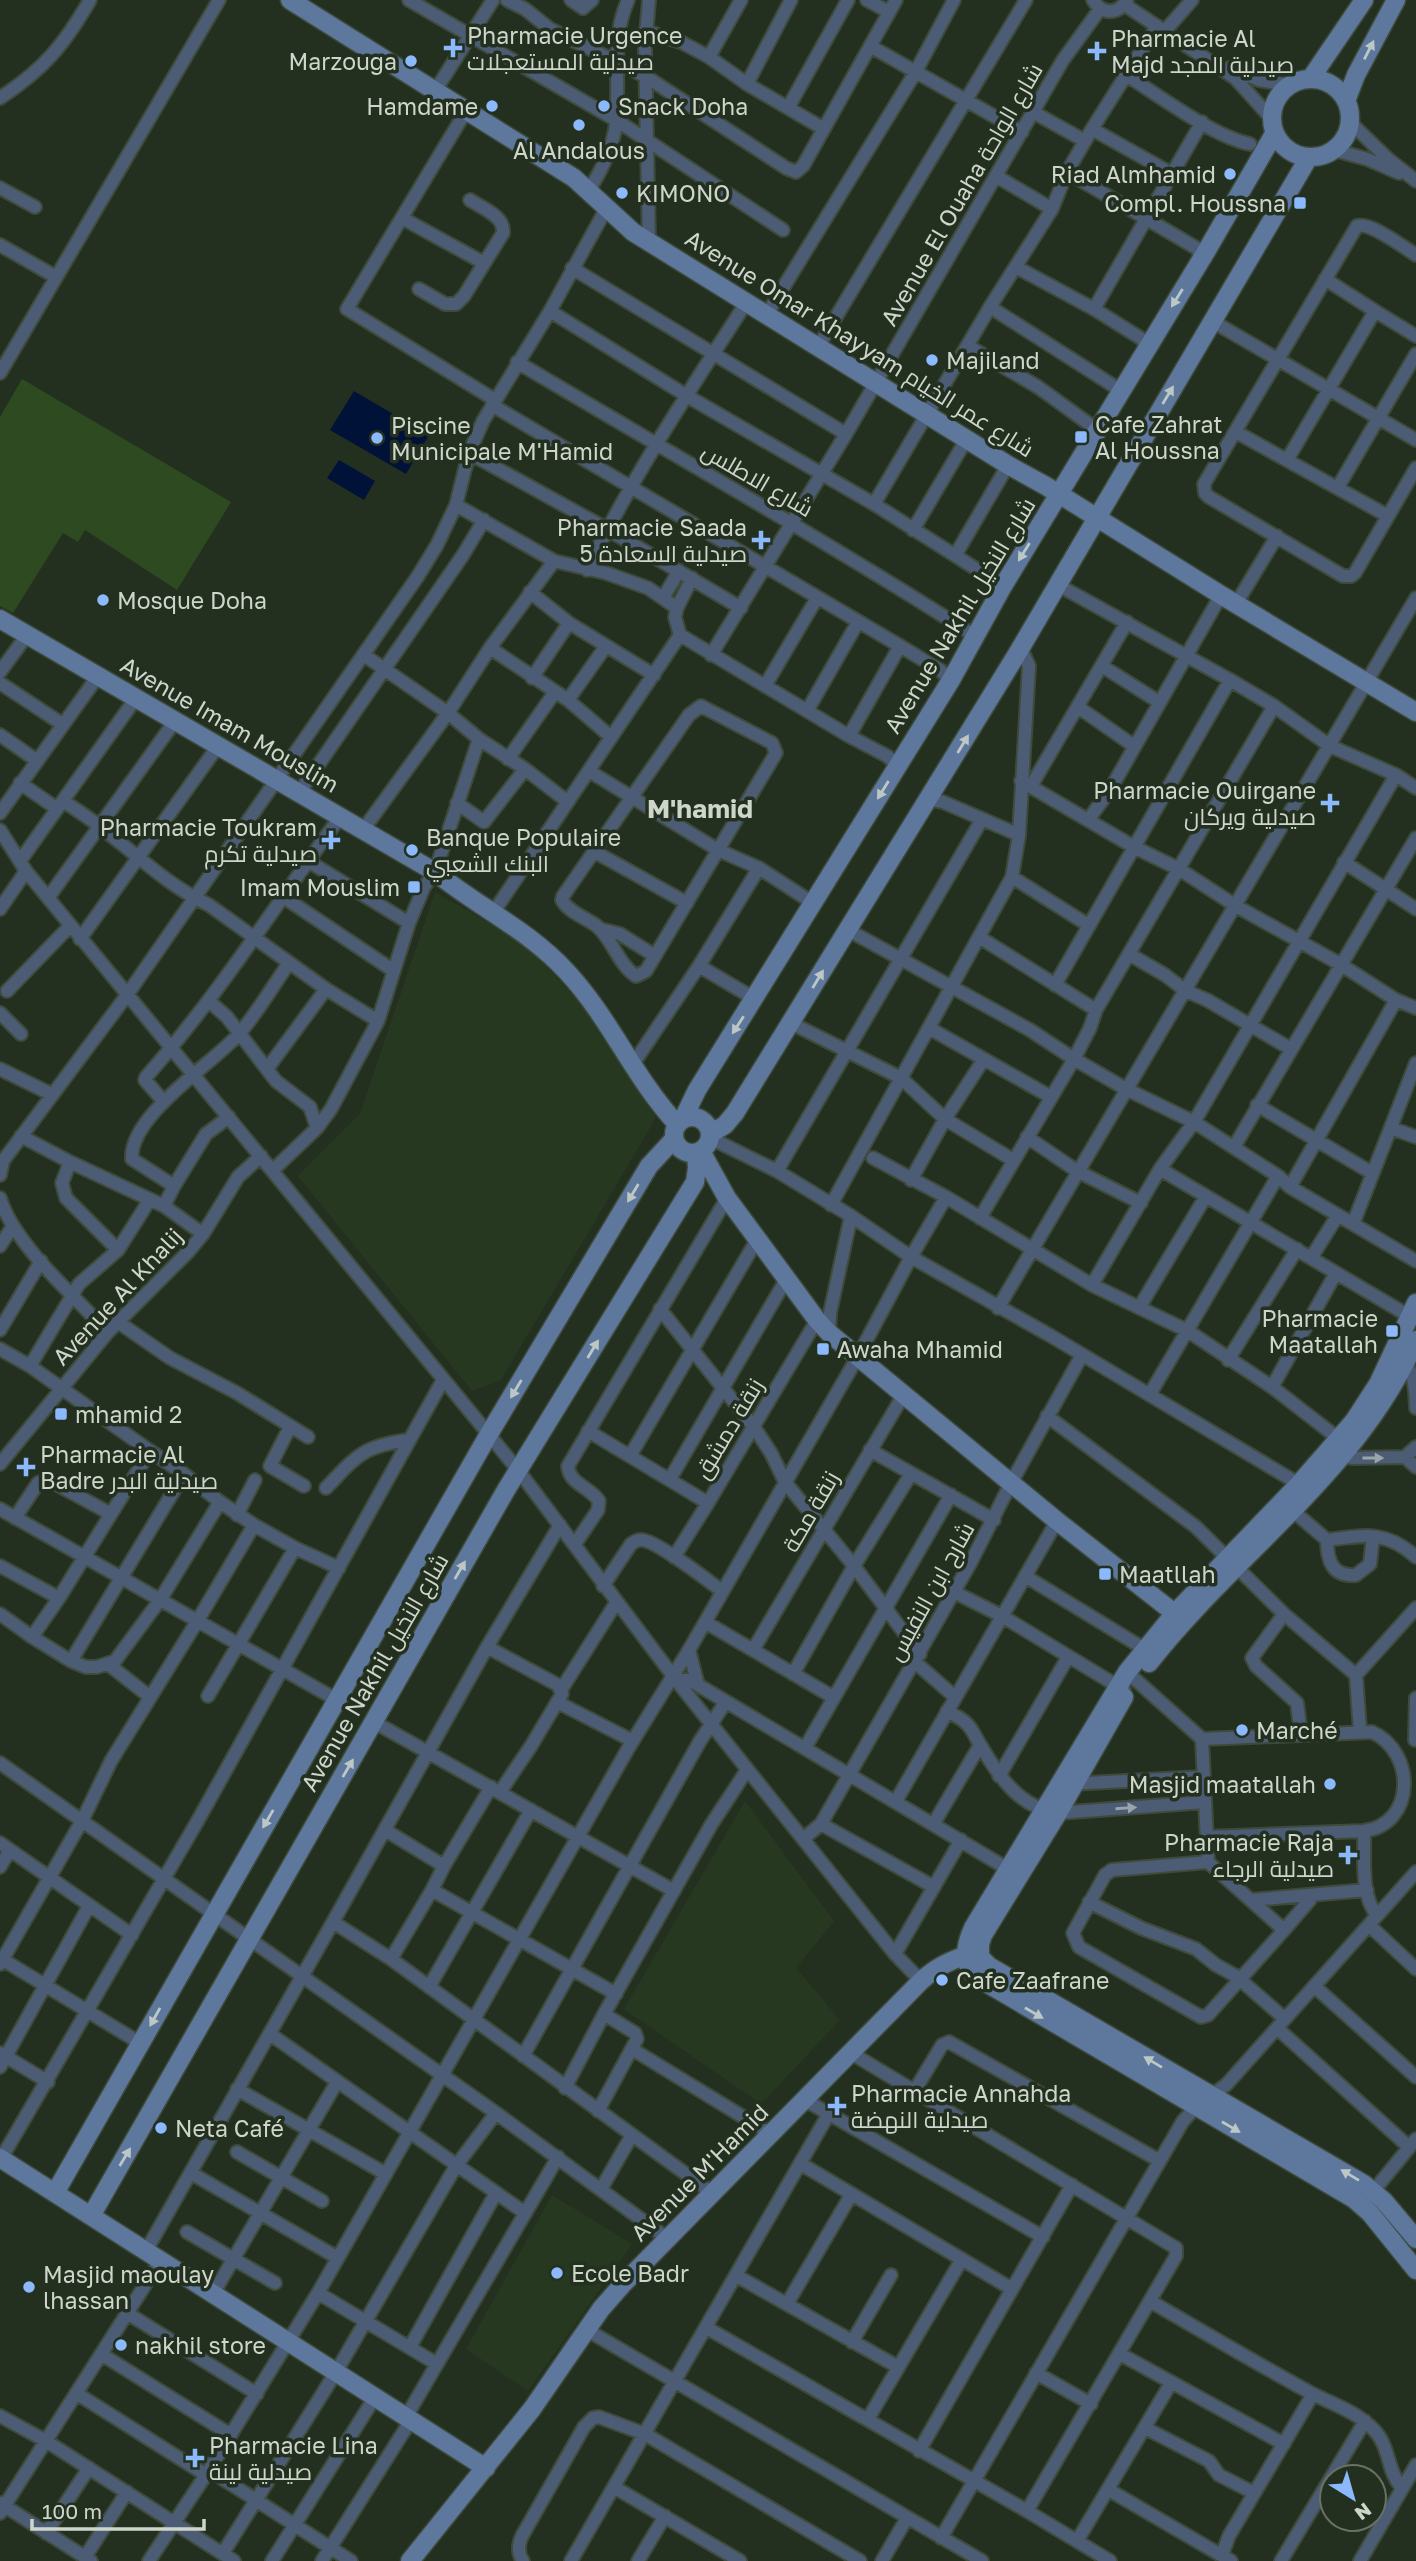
<svg xmlns="http://www.w3.org/2000/svg" width="1416" height="2561" viewBox="0 0 1416 2561" font-family="'Golos Text',Cairo,sans-serif">
  <style>
    .built { fill: #273821 }
    .green { fill: #2d4a21 }
    .water { fill: #001237 }
    .lines { fill: none; stroke-linecap: round; stroke-linejoin: round }
    .street-casing { stroke: #3e4b3b; stroke-width: 16 }
    .secondary-casing { stroke: #3e4b3b; stroke-width: 21 }
    .street { stroke: #4c5c75; stroke-width: 12 }
    .secondary { stroke: #5d779d; stroke-width: 18 }
    .oneway { fill: #bdc8c4 }
    .oneway2 { fill: #9aa5a9 }
    .poi-dot { fill: #8bb9fc; stroke: #23301f; stroke-width: 2.5 }
    .labels { text-anchor: middle; dominant-baseline: central; stroke-width: 7; stroke-linejoin: round; paint-order: stroke }
    .poi-label { font-size: 23px; fill: #ced6cb; stroke: #23301f; text-anchor: start }
    .street-label { font-size: 23px; fill: #ced6cb; stroke: #23301f }
    .quarter-label { font-size: 26px; font-weight: bold; fill: #ced6cb; stroke: #23301f }
  </style>
  <rect width="100%" height="100%" fill="#23301f"/>
  <path class="built" d="M435,892L525,944L585,1008L656,1118L501,1380L472,1391L298,1176L360,1114Z
    M745,1801L834,1921L796,1968L840,2020L761,2104L624,2009Z
    M552,2195L632,2244L528,2391L466,2349Z"/>
  <path class="green" d="M22,379L231,502L177,590L85,530L78,542L63,533L13,613L0,606V417Z"/>
  <path class="water" d="M354,391L429,435L406,474L330,430Z
    M339,460L375,481L364,500L327,478Z"/>
  <g class="lines">
    <defs>
      <path id="street" d="M409,0L616,120L783,230
        M507,0L525,9L550,29L645,76L786,168L796,172L803,166L896,0
        M571,0L583,8L592,0
        M649,0L645,48L649,242
        M741,0L709,57L747,84L824,129
        M867,0L889,12
        M1093,0C1102,15 1118,15 1127,0
        M1125,5L1235,78L1271,118
        M645,31L681,42L709,57
        M1164,32L1192,0
        M870,46L1022,132
        M1229,68L1259,80L1289,85
        M1126,75C1160,96 1212,136 1250,144
        M747,84L791,0
        M435,91L493,0
        M0,98C44,69 64,45 90,0
        M788,108L848,0
        M466,111L347,309L495,400
        M1033,112L1085,141
        M1350,122L1388,159L1416,181
        M1092,129L1174,175
        M1334,150L1367,159L1399,173
        M1067,172L1198,249L1200,260
        M996,176L1052,209
        M0,188L35,207
        M589,190C601,171 611,152 615,130C622,85 609,43 628,0
        M402,218L484,263
        M0,245L56,277
        M1416,255C1403,247 1371,222 1357,226L1204,484L1205,493L1209,497L1343,576H1351L1355,573L1416,468
        M1016,267L1094,309L1142,339L1147,347
        M572,268L846,434
        M1325,279L1375,311
        M419,289L445,304H456L464,296L503,233C505,216 482,208 470,200
        M990,307L1120,390
        M1094,309L1202,122
        M550,311L687,396L874,504L1003,586
        M767,314L915,73L954,0
        M1212,321L1416,440
        M968,346L1038,387L1096,429
        M818,347L1026,0
        M517,362C670,453 825,540 975,636
        M0,373L219,0
        M492,405L900,646L940,670L951,680
        M1236,432L1388,516
        M469,453L607,529L741,608
        M1287,460L1375,311L1416,336
        M1338,487L1416,354
        M874,504L990,307L1052,209L1067,172L1092,129L1157,26
        M456,505L554,561L606,573L648,588L677,608L675,617L680,635L849,736L887,756L898,765
        M913,530L966,440
        M956,554L1008,465
        M587,570C632,477 690,390 746,303
        M1058,585L1230,680L1274,706L1330,746L1396,775L1416,788
        M530,592L569,623L654,675
        M663,598L679,571
        M1236,604L1277,536
        M677,608L692,578
        M490,648L568,700L611,737
        M364,655L448,713L479,739L525,769L568,802
        M711,655L846,434L1063,60L1100,9
        M1102,666L1159,702
        M0,672L27,635
        M532,678L569,623
        M0,683L62,724
        M765,686L817,598
        M568,700L606,646
        M701,706L772,743L776,753L646,971L636,976C619,965 613,941 598,927C587,918 569,913 562,900L563,896L689,715Z
        M1078,707L1134,746
        M807,711L858,622
        M0,735L36,760
        M849,736L900,646
        M508,759L555,692
        M589,771L718,850L759,868L813,903
        M1021,781L1134,847L1179,869L1236,906L1340,964L1396,1000L1416,1008
        M20,783L56,808L63,801C75,809 88,817 99,826C135,853 168,886 209,905L326,989L378,1021
        M1031,786L1127,622
        M299,793L463,555L484,520
        M928,799L943,802L1019,835
        M457,803L484,822L525,769
        M0,813L98,676
        M1088,820L1110,790L1221,595
        M0,830L26,871L518,1470L676,1680L895,1954L921,1981
        M363,830L448,713L490,648L554,561
        M595,852L687,903
        M20,861L136,698
        M308,861L409,923
        M1344,862L1416,909
        M1012,877L1088,925
        M282,896L394,971
        M48,898L175,721
        M0,909L26,871
        M493,913L680,635
        M600,929L620,934L655,956
        M848,930L1030,1030L1074,1059L1126,1089L1194,1122L1278,1176L1290,1187L1416,1261
        M979,937L1096,1010
        M80,939L218,746
        M1129,954L1165,975L1186,991L1207,1000L1291,1049
        M699,966L755,999
        M1055,985L1230,680
        M7,991L70,926
        M209,1001L227,1017L276,1081L310,1107L317,1128
        M0,1013L21,1034
        M791,1023L901,1078L945,1119L1013,1160
        M929,1028L1051,1097
        M633,1064L699,966L759,868
        M0,1069L51,1094
        M267,1069L326,989
        M164,1102L145,1080L146,1077C218,996 276,904 340,817
        M1257,1105L1372,1173
        M1391,1128L1416,1137
        M21,1136L70,1162L164,1206L203,1234
        M1027,1137L1077,1171L1141,1203
        M710,1138L777,1171L851,1216L911,1257L1051,1336L1304,1487
        M1234,1147L1416,838
        M873,1158L946,1197L1092,1285L1188,1331L1272,1387L1339,1439
        M70,1162L62,1183L66,1198L118,1250
        M1160,1169L1409,1316
        M273,1170L317,1128L331,1109L378,1021L409,923L424,887L435,872L479,739
        M777,1171L981,821
        M0,1175L3,1161L127,995L418,576L437,545L456,505L469,453L483,421L550,311L606,209
        M911,1180L945,1119L984,1059
        M174,1186L206,1134L229,1117
        M1290,1187L1396,1000
        M0,1198C13,1243 75,1297 108,1332
        M831,1205L1012,877L1019,835L1029,666L1024,655L1017,654
        M164,1206L174,1186L132,1159C129,1116 212,1064 239,1034C257,1013 273,986 289,963
        M980,1218L1074,1059L1090,1028L1096,1010L1274,706
        M1353,1224L1416,1063
        M0,1246L13,1226
        M1311,1258L1338,1215
        M1092,1285L1160,1169L1194,1122L1396,775
        M998,1308L1416,598
        M1139,1308L1206,1196
        M660,1309L754,1427L771,1453L785,1482L854,1566L920,1654
        M118,1322L170,1358L237,1393L308,1437
        M0,1330L41,1261
        M829,1333L830,1313L851,1216
        M0,1349L30,1366L150,1451L59,1598L32,1637L0,1614
        M1228,1360L1297,1249
        M1398,1360C1416,1367 1415,1390 1416,1408
        M30,1366L79,1284L118,1250L149,1201
        M1272,1387L1336,1273
        M1150,1394L1278,1176
        M1047,1416L1196,1527L1284,1614L1356,1675
        M290,1427L270,1466L304,1486
        M588,1431L708,1503
        M870,1450L994,1520
        M150,1451L184,1474
        M1336,1455L1353,1458L1405,1457L1416,1467
        M630,1456L758,1238
        M1405,1457L1416,1447
        M0,1464L108,1332L189,1251L203,1234L238,1177L261,1156
        M670,1479L787,1278
        M326,1488C357,1456 362,1446 409,1440
        M220,1502L254,1525
        M0,1509L337,1700
        M1292,1510L1327,1540C1364,1535 1386,1530 1416,1557
        M237,1515L255,1480
        M15,1518L38,1483L47,1479L111,1514
        M560,1525L487,1647L333,1922L391,1959L712,2193
        M1327,1540C1327,1560 1332,1577 1356,1575L1370,1564L1373,1537
        M575,1544L598,1510L599,1501C590,1487 569,1484 568,1466L727,1198
        M295,1548L339,1568
        M674,1557L708,1503L817,1320
        M0,1566L59,1598
        M1025,1576L1151,1653
        M603,1586L631,1544C635,1541 637,1540 641,1540C656,1540 707,1580 722,1591
        M954,1592L1002,1616L1124,1690
        M1284,1614L1252,1658L1256,1666L1297,1703L1301,1734
        M705,1622L833,1697
        M32,1637L71,1661L184,1474L220,1502L160,1600L115,1661L97,1667H86L71,1661
        M487,1647L558,1685L562,1694L531,1746L500,1792
        M689,1650L698,1685
        M753,1650L904,1394
        M915,1662L955,1697
        M108,1664L150,1697
        M1127,1672L1202,1739
        M793,1674L854,1566L911,1474
        M676,1680H688L698,1685L1008,1869
        M561,1690L616,1603
        M557,1702L633,1741
        M947,1711C953,1714 961,1718 966,1723C973,1729 976,1739 981,1746C999,1777 1020,1808 1058,1813L1205,1802
        M374,1722L674,1891
        M1360,1731L1356,1675L1416,1608
        M1202,1739L1372,1732C1416,1752 1416,1824 1364,1831L1207,1837
        M1202,1739L1208,1862
        M1415,1740L1416,1698
        M805,1748L951,1495
        M0,1763L496,2113L668,2239
        M999,1776L1068,1657
        M1068,1784L1204,1777
        M896,1801L1057,1521
        M934,1823L980,1745
        M821,1824L934,1887
        M385,1830L444,1866L432,1890
        M1364,1831C1365,1856 1360,1896 1377,1915
        M803,1839L821,1824L971,1562L1011,1483L1082,1355
        M0,1843L132,1935
        M1208,1862L1284,1930L1208,2015L1201,2017L1079,1947L1073,1933L1105,1875L1112,1870Z
        M444,1866L491,1787
        M0,1867L10,1850
        M1251,1900L1367,1890
        M1089,1902L1141,1928L1196,1949L1216,1965L1236,1976L1285,2019
        M1369,1925L1416,1969
        M1284,1930L1314,1895
        M895,1954L961,1840
        M0,1958L140,2043
        M391,1959L432,1890L616,1994
        M0,1964L83,1819L111,1761L198,1620L254,1525L295,1548L208,1696
        M1314,1986L1416,2077
        M429,1987L531,1810
        M1277,2028L1409,2147
        M270,2034L525,2213
        M632,2049L771,2134
        M0,2053L48,2082
        M851,2053L1176,2248V2256L1027,2511
        M523,2056L700,1741L725,1703
        M0,2067L89,1906
        M565,2088L604,2014L711,1825L747,1770
        M237,2089L386,2174
        M915,2090L942,2045L949,2042L1160,2161
        M805,2100L1043,2237
        M598,2111L637,2039L635,2033L604,2014
        M237,2152L322,2201
        M1,2159L197,1822L443,1380
        M801,2164L1012,2289
        M191,2173L338,2258
        M601,2189L632,2135
        M1362,2205L1416,2139
        M187,2232L275,2283
        M146,2251L333,1922
        M737,2276L898,2367
        M318,2293L437,2364
        M213,2294L337,2082
        M1150,2301C1203,2332 1256,2363 1309,2392C1332,2404 1356,2411 1374,2430C1390,2446 1387,2471 1401,2487
        M787,2304L851,2195
        M127,2313L257,2394
        M707,2328L1027,2511L1110,2561
        M587,2330L982,2561
        M852,2342L891,2275
        M410,2347L496,2193
        M101,2354L231,2435
        M1120,2354L1284,2444
        M1036,2373L1091,2404
        M76,2393L206,2475
        M0,2416L46,2441L234,2561
        M406,2417L558,2157
        M868,2419L962,2259
        M1145,2428L1209,2461L1219,2475L1254,2493
        M919,2451L1072,2185
        M209,2470L351,2561
        M614,2487L740,2561
        M1109,2490L1231,2561
        M0,2503L91,2561
        M0,2513L161,2260
        M46,2533L89,2468
        M941,2538L1183,2121L1196,2107L1226,2085L1416,1872
        M1077,2541L1171,2383
        M223,2553L336,2372L456,2166L496,2113
        M1222,2555L1229,2536L1313,2394
        M85,2557L127,2492
        M149,2561L209,2470L318,2293L629,1747L689,1650L857,1358L911,1257L946,1197
        M272,2561L375,2397
        M322,2561L411,2420
        M523,2561C517,2553 518,2545 522,2536L584,2427L593,2418L599,2417L645,2434L860,2561
        M571,2561L828,2115
        M638,2561L665,2516
        M882,2561L907,2518
        M1281,2561L1365,2421
        M1360,2561L1416,2465"/>
      <path id="secondary" d="M290,0L574,178L633,232L1008,465L1046,486L1221,595L1416,712
        M1311,78L1364,0
        M1272 118a39 39 0 1 1 78 0a39 39 0 1 1-78 0Z
        M1346,101L1356,75L1396,0
        M0,619L435,872C478,907 529,930 567,972C610,1018 634,1078 677,1124
        M674 1135a18 18 0 1 1 36 0a18 18 0 1 1-36 0Z
        M683,1119L697,1090L951,680L1003,586L1207,250L1274,134
        M710,1134L725,1125L735,1113L1017,654L1309,157
        M701,1151L727,1198L817,1320L829,1333L1057,1521L1182,1619
        M1416,1303L1378,1384L1354,1421L1299,1484L1175,1613L1127,1672L973,1928C965,1945 962,1963 976,1977L1354,2199L1370,2213L1416,2270
        M1149,1663C1235,1553 1359,1471 1416,1340
        M1124,1697L1058,1813L983,1935L980,1944V1957L989,1966L1364,2184L1384,2201L1416,2239
        M0,2158L486,2468
        M55,2193L489,1434L649,1166L674,1139
        M91,2216L506,1490L695,1182L697,1168L696,1153
        M410,2561L532,2409L601,2309L622,2285L921,1981C937,1966 954,1958 975,1953"/>
    </defs>
    <use href="#street" class="street-casing"/>
    <use href="#secondary" class="secondary-casing"/>
    <use href="#street" class="street"/>
    <use href="#secondary" class="secondary"/>
  </g>
  <defs><path id="oneway-solid" d="M-6-.8H1V-3.2L6.5 0L1 3.2V.8H-6Z" transform="scale(1.75)"/></defs>
  <g class="oneway">
    <use href="#oneway-solid" transform="translate(1369 50) rotate(-63)"/>
    <use href="#oneway-solid" transform="translate(1177 298) rotate(122)"/>
    <use href="#oneway-solid" transform="translate(1168 395) rotate(-59)"/>
    <use href="#oneway-solid" transform="translate(1024 552) rotate(122)"/>
    <use href="#oneway-solid" transform="translate(963 744) rotate(-59)"/>
    <use href="#oneway-solid" transform="translate(883 790) rotate(122)"/>
    <use href="#oneway-solid" transform="translate(818 979) rotate(-59)"/>
    <use href="#oneway-solid" transform="translate(738 1025) rotate(123)"/>
    <use href="#oneway-solid" transform="translate(633 1193) rotate(121)"/>
    <use href="#oneway-solid" transform="translate(593 1349) rotate(-59)"/>
    <use href="#oneway-solid" transform="translate(516 1389) rotate(121)"/>
    <use href="#oneway-solid" transform="translate(460 1570) rotate(-60)"/>
    <use href="#oneway-solid" transform="translate(348 1768) rotate(-60)"/>
    <use href="#oneway-solid" transform="translate(268 1819) rotate(120)"/>
    <use href="#oneway-solid" transform="translate(1034 2013) rotate(30)"/>
    <use href="#oneway-solid" transform="translate(155 2017) rotate(119)"/>
    <use href="#oneway-solid" transform="translate(1153 2062) rotate(-149)"/>
    <use href="#oneway-solid" transform="translate(1231 2127) rotate(30)"/>
    <use href="#oneway-solid" transform="translate(125 2157) rotate(-59)"/>
    <use href="#oneway-solid" transform="translate(1350 2175) rotate(-149)"/>
  </g>
  <g class="oneway2">
    <use href="#oneway-solid" transform="translate(1373 1458)"/>
    <use href="#oneway-solid" transform="translate(1126 1808) rotate(-4)"/>
  </g>
  <g class="poi-dot">
    <path d="M449.5 37.5h7v7h7v7h-7v7h-7v-7h-7v-7h7z"/>
    <path d="M1093.5 40.5h7v7h7v7h-7v7h-7v-7h-7v-7h7z"/>
    <circle cx="411" cy="61" r="7"/>
    <circle cx="492" cy="106" r="7"/>
    <circle cx="604" cy="106" r="7"/>
    <circle cx="579" cy="125" r="7"/>
    <circle cx="1230" cy="174" r="7"/>
    <circle cx="622" cy="193" r="7"/>
    <rect x="1293" y="196" width="14" height="14" rx="3.5"/>
    <circle cx="932" cy="360" r="7"/>
    <rect x="1074" y="430" width="14" height="14" rx="3.5"/>
    <circle cx="377" cy="438" r="7"/>
    <path d="M757.5 529.5h7v7h7v7h-7v7h-7v-7h-7v-7h7z"/>
    <circle cx="103" cy="600" r="7"/>
    <path d="M1326.5 792.5h7v7h7v7h-7v7h-7v-7h-7v-7h7z"/>
    <path d="M327.5 829.5h7v7h7v7h-7v7h-7v-7h-7v-7h7z"/>
    <circle cx="412" cy="850" r="7"/>
    <rect x="407" y="880" width="14" height="14" rx="3.5"/>
    <rect x="1385" y="1324" width="14" height="14" rx="3.5"/>
    <rect x="816" y="1342" width="14" height="14" rx="3.5"/>
    <rect x="54" y="1407" width="14" height="14" rx="3.5"/>
    <path d="M22.5 1456.5h7v7h7v7h-7v7h-7v-7h-7v-7h7z"/>
    <rect x="1098" y="1567" width="14" height="14" rx="3.5"/>
    <circle cx="1242" cy="1730" r="7"/>
    <circle cx="1330" cy="1784" r="7"/>
    <path d="M1344.5 1844.5h7v7h7v7h-7v7h-7v-7h-7v-7h7z"/>
    <circle cx="942" cy="1980" r="7"/>
    <path d="M833.5 2095.5h7v7h7v7h-7v7h-7v-7h-7v-7h7z"/>
    <circle cx="161" cy="2128" r="7"/>
    <circle cx="557" cy="2273" r="7"/>
    <circle cx="29" cy="2287" r="7"/>
    <circle cx="121" cy="2345" r="7"/>
    <path d="M191.5 2447.5h7v7h7v7h-7v7h-7v-7h-7v-7h7z"/>
  </g>
  <g class="labels">
    <g class="poi-label">
      <text x="467" y="35">Pharmacie Urgence<tspan x="467" dy="26">صيدلية المستعجلات</tspan></text>
      <text x="1111" y="38">Pharmacie Al<tspan x="1111" dy="26">Majd صيدلية المجد</tspan></text>
      <text x="397" y="61" text-anchor="end">Marzouga</text>
      <text x="478" y="106" text-anchor="end">Hamdame</text>
      <text x="618" y="106">Snack Doha</text>
      <text x="579" y="150" text-anchor="middle">Al Andalous</text>
      <text x="1216" y="174" text-anchor="end">Riad Almhamid</text>
      <text x="636" y="193">KIMONO</text>
      <text x="1286" y="203" text-anchor="end">Compl. Houssna</text>
      <text x="946" y="360">Majiland</text>
      <text x="1095" y="424">Cafe Zahrat<tspan x="1095" dy="26">Al Houssna</tspan></text>
      <text x="391" y="425">Piscine<tspan x="391" dy="26">Municipale M'Hamid</tspan></text>
      <text x="747" y="527" text-anchor="end">Pharmacie Saada<tspan x="747" dy="26">5 صيدلية السعادة</tspan></text>
      <text x="117" y="600">Mosque Doha</text>
      <text x="1316" y="790" text-anchor="end">Pharmacie Ouirgane<tspan x="1316" dy="26">صيدلية ويركان</tspan></text>
      <text x="317" y="827" text-anchor="end">Pharmacie Toukram<tspan x="317" dy="26">صيدلية تكرم</tspan></text>
      <text x="426" y="837">Banque Populaire<tspan x="426" dy="26">البنك الشعبي</tspan></text>
      <text x="400" y="887" text-anchor="end">Imam Mouslim</text>
      <text x="1378" y="1318" text-anchor="end">Pharmacie<tspan x="1378" dy="26">Maatallah</tspan></text>
      <text x="837" y="1349">Awaha Mhamid</text>
      <text x="75" y="1414">mhamid 2</text>
      <text x="40" y="1454">Pharmacie Al<tspan x="40" dy="26">Badre صيدلية البدر</tspan></text>
      <text x="1119" y="1574">Maatllah</text>
      <text x="1256" y="1730">Marché</text>
      <text x="1316" y="1784" text-anchor="end">Masjid maatallah</text>
      <text x="1334" y="1842" text-anchor="end">Pharmacie Raja<tspan x="1334" dy="26">صيدلية الرجاء</tspan></text>
      <text x="956" y="1980">Cafe Zaafrane</text>
      <text x="851" y="2093">Pharmacie Annahda<tspan x="851" dy="26">صيدلية النهضة</tspan></text>
      <text x="175" y="2128">Neta Café</text>
      <text x="571" y="2273">Ecole Badr</text>
      <text x="43" y="2274">Masjid maoulay<tspan x="43" dy="26">lhassan</tspan></text>
      <text x="135" y="2345">nakhil store</text>
      <text x="209" y="2445">Pharmacie Lina<tspan x="209" dy="26">صيدلية لينة</tspan></text>
    </g>
    <g class="street-label">
      <text transform="translate(961 194) rotate(-60)">Avenue El Ouaha شارع الواحة</text>
      <text transform="translate(860 343) rotate(32)">Avenue Omar Khayyam شارع عمر الخيام</text>
      <text transform="translate(758 479) rotate(30)">شارع الاطلس</text>
      <text transform="translate(959 615) rotate(-59)">Avenue Nakhil شارع النخيل</text>
      <text transform="translate(230 724) rotate(30)">Avenue Imam Mouslim</text>
      <text transform="translate(117 1296) rotate(-47)">Avenue Al Khalij</text>
      <text transform="translate(728 1428) rotate(-59)">زنقة دمشق</text>
      <text transform="translate(810 1511) rotate(-60)">زنقة مكة</text>
      <text transform="translate(930 1591) rotate(-61)">شارح ابن النفيس</text>
      <text transform="translate(374 1672) rotate(-60)">Avenue Nakhil شارع النخيل</text>
      <text transform="translate(699 2172) rotate(-45)">Avenue M'Hamid</text>
    </g>
    <g class="quarter-label">
      <text x="700" y="808">M'hamid</text>
    </g>
  </g>
  <g transform="translate(1353 2498) rotate(143)"><circle r="33" fill="#23301f" stroke="#677264" stroke-width="2"/>
  <path d="M0-5L12 26L0 18L-12 26Z" fill="#8bb9fc"/>
  <text y="-10" font-size="19" font-weight="bold" text-anchor="middle" fill="#ced6cb">N</text>
  </g>
  <path d="M32 2519v10h172v-10" fill="none" stroke="#ced6cb" stroke-width="3.5"/>
  <text x="42" y="2519" font-size="21" fill="#ced6cb" stroke="#23301f" stroke-width="5" paint-order="stroke">100 m</text>
</svg>
